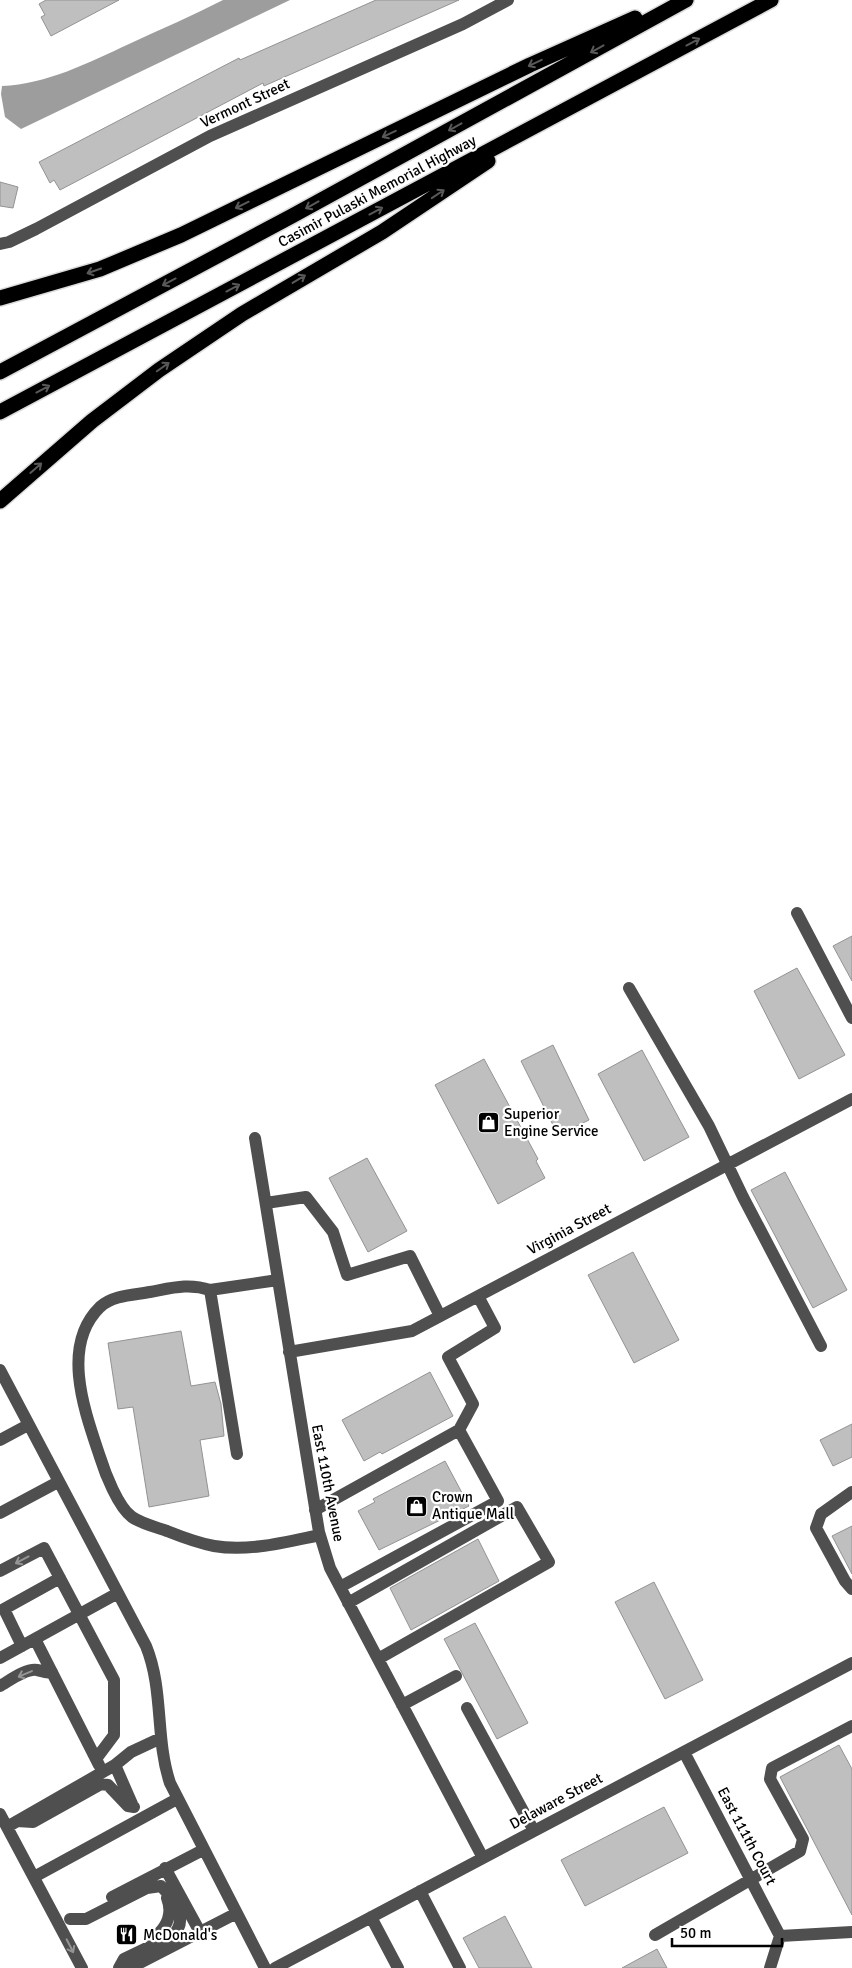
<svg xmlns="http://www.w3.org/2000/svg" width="852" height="1968" viewBox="0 0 852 1968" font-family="Signika,sans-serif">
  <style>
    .water { fill: #9d9d9d }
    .building { fill: #bfbfbf; stroke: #939393 }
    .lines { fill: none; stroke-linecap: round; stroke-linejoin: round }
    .highway-casing { stroke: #dbdbdb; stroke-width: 18 }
    .minor { stroke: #4f4f4f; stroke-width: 12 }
    .highway { stroke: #000; stroke-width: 15 }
    .oneway { stroke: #595959 }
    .oneway2 { stroke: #959595 }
    .labels { text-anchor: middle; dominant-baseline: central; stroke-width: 4.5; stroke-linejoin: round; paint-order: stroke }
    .street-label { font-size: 15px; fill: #000; stroke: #fff }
    .poi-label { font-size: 15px; fill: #000; stroke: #fff; text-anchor: start }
  </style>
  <rect width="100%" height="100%" fill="#fff"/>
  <path class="water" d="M223,0H290L21,129L5,117L1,94L2,86C47,84 88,63 129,44C161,29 192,16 223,0Z"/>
  <path class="building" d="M46,0H119L51,36L41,17L45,15L39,4Z
    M376,0H459L264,86L263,83L60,190L54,180L50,183L39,162L239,58L240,60Z
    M0,182L18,187L13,208L0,206Z
    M852,936V981L833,946Z
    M797,968L845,1055L799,1079L754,991Z
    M553,1045L589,1120L558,1135L521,1061Z
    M642,1050L689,1137L644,1161L598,1074Z
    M484,1059L538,1159L536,1161L545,1178L498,1204L435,1085Z
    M367,1158L407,1231L368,1252L329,1178Z
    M785,1172L847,1290L813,1308L751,1190Z
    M633,1252L679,1340L634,1363L588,1275Z
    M181,1331L191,1386L215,1382L221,1404L224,1436L200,1440L209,1496L149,1507L133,1407L118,1409L108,1343Z
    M430,1372L453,1416L382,1454L380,1452L364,1461L342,1420Z
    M852,1424V1457L833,1466L820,1440Z
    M445,1461L469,1506L379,1550L358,1511L375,1502L373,1499Z
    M852,1526V1574L832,1536Z
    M478,1539L499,1581L411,1630L390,1588Z
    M654,1582L703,1680L665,1699L615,1602Z
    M475,1623L528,1723L497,1739L444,1639Z
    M839,1745L852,1769V1915L780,1777Z
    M664,1807L688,1853L585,1906L561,1860Z
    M505,1916L532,1968H479L463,1938Z
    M657,1949L667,1968H622Z"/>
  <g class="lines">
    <defs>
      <path id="highway" d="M0,298L100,269L181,235L530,65L635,18
        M0,372L292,216L686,0
        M0,412L771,0
        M0,501L92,421L159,370L242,314L382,232L488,161"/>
    </defs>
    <use href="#highway" class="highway-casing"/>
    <path class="minor" d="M0,244L9,242L36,229L210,136L463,24L508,0
      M797,913L852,1018
      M629,988L709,1126L743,1197L821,1346
      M255,1138L319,1532L330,1568L483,1858
      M266,1203L306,1197L333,1232L347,1275L410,1256L440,1316
      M210,1290C189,1283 172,1288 150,1292C134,1295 113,1295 100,1307C60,1346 85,1412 100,1457C105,1473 118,1507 132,1517C142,1524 156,1527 167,1531C182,1537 198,1543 214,1546C249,1552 286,1542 320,1535
      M289,1352L412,1331L852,1099
      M0,1370L146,1646C164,1690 155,1738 170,1783L265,1968
      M459,1430L473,1404L448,1357L495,1328L478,1296
      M0,1440L28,1425
      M237,1454L210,1290L278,1280
      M852,1492L821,1514L816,1528L845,1581L852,1589
      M315,1510L459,1430L498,1501L340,1587
      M0,1513L58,1482
      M0,1571L44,1548L114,1680V1735L96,1759
      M348,1603L517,1507L549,1562L378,1659
      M35,1639L99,1765
      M22,1646L4,1609L60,1578
      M0,1658L118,1593
      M0,1686C9,1681 26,1668 37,1670C43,1671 45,1674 52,1672
      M402,1705L456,1676
      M467,1708L534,1831
      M684,1752L780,1936
      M115,1765L132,1804
      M0,1814L82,1968
      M17,1821L33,1822L101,1784L108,1785L128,1806L134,1807
      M7,1827L115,1765L131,1752L161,1738
      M165,1868L200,1932
      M34,1877L177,1799
      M420,1891L460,1968
      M112,1897L203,1850
      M371,1917L398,1968
      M70,1919H86L147,1888L161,1886C174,1900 190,1920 172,1936L124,1959L119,1968
      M655,1935L800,1851L803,1839L770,1779L772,1768L852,1726
      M780,1936L852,1932
      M151,1940C165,1930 174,1916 167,1898
      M130,1968L235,1914
      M275,1968L852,1663
      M770,1968L780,1936"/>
    <use href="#highway" class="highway"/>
  </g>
  <defs><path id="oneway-shaft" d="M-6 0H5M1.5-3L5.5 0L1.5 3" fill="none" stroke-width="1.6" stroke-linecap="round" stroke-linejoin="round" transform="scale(1.25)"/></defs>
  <g class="oneway">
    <use href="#oneway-shaft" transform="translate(693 42) rotate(-28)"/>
    <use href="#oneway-shaft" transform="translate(597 49) rotate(151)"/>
    <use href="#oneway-shaft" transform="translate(535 63) rotate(155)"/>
    <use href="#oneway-shaft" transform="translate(455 127) rotate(151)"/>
    <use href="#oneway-shaft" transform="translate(389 134) rotate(155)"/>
    <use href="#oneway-shaft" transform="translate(438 194) rotate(-34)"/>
    <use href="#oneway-shaft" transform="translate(242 205) rotate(154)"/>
    <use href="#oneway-shaft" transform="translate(312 205) rotate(151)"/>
    <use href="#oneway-shaft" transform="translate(376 211) rotate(-28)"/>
    <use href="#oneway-shaft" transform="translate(94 271) rotate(161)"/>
    <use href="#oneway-shaft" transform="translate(299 279) rotate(-31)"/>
    <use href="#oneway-shaft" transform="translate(169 282) rotate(152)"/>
    <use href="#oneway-shaft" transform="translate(233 288) rotate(-28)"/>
    <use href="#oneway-shaft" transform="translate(163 367) rotate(-35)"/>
    <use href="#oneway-shaft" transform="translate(43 389) rotate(-28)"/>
    <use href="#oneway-shaft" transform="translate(36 468) rotate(-41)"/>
  </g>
  <g class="oneway2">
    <use href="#oneway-shaft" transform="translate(22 1560) rotate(152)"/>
    <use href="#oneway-shaft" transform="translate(25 1674) rotate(157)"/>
    <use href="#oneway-shaft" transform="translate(70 1946) rotate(63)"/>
  </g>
  <defs>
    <symbol id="shop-square" viewBox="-11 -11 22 22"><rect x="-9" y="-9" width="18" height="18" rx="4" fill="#000" stroke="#fff"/><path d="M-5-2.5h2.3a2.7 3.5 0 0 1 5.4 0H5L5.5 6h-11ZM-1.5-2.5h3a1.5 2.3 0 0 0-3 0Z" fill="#fff"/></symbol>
    <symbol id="restaurant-square" viewBox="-11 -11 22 22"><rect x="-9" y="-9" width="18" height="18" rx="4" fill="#000" stroke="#fff"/><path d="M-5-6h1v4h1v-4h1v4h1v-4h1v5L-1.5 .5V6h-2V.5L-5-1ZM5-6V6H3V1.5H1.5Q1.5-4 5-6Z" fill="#fff"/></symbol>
  </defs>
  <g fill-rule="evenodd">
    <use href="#shop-square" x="476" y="1110" width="25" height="25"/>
    <use href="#shop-square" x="404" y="1494" width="25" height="25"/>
    <use href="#restaurant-square" x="114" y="1922" width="25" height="25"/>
  </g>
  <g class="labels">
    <g class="street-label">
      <text transform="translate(245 103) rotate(-25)">Vermont Street</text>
      <text transform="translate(377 191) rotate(-28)">Casimir Pulaski Memorial Highway</text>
      <text transform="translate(569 1229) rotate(-28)">Virginia Street</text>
      <text transform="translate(328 1483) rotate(79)">East 110th Avenue</text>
      <text transform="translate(556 1801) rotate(-28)">Delaware Street</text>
      <text transform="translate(747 1836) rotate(62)">East 111th Court</text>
    </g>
    <g class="poi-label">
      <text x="504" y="1114">Superior<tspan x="504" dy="17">Engine Service</tspan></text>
      <text x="432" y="1497">Crown<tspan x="432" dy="17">Antique Mall</tspan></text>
      <text x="143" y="1935">McDonald's</text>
    </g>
  </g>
  <path d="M672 1938v8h110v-8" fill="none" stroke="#000000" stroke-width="2.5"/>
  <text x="680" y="1938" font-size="15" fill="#000000" stroke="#ffffff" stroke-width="4" paint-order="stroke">50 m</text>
</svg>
